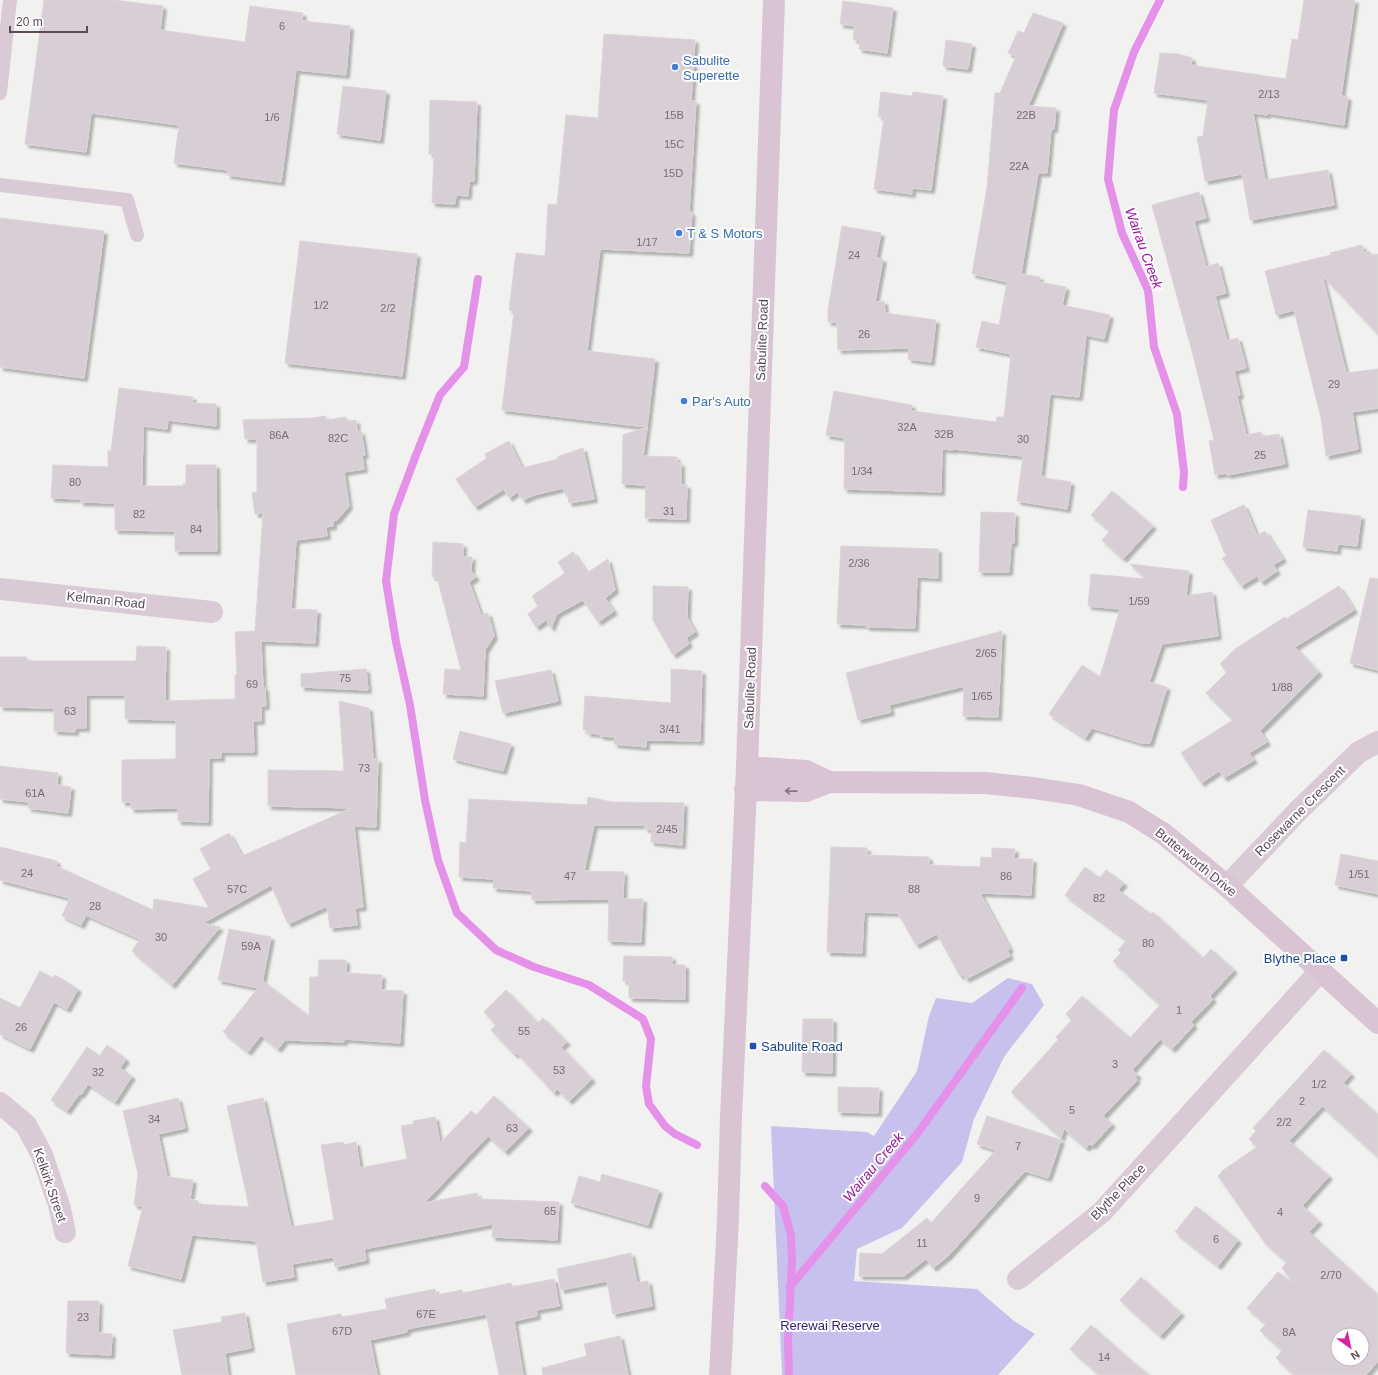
<svg xmlns="http://www.w3.org/2000/svg" width="1378" height="1375" viewBox="0 0 1378 1375" font-family="Arial,sans-serif">
  <style>
    .green { fill: #c7c1ee }
    .lines { fill: none; stroke-linecap: round; stroke-linejoin: round }
    .stream { stroke: #e590e9; stroke-width: 8 }
    .building { fill: #d7cfd5; stroke: #dbd4d8; fill-rule: evenodd; filter: url(#shadow) }
    .lane { stroke: #d9cad6; stroke-width: 14 }
    .street { stroke: #d9cad6; stroke-width: 22 }
    .secondary { stroke: #d8c4d3; stroke-width: 22 }
    .oneway { stroke: #887483 }
    .shop-dot { fill: #3f7fe0; stroke: #fff; stroke-width: 1.5 }
    .transit-dot { fill: #1a4fb4; stroke: #fff; stroke-width: 1.5 }
    .labels { text-anchor: middle; dominant-baseline: central; stroke-width: 4; stroke-linejoin: round; paint-order: stroke }
    .number-label { font-size: 11px; fill: #7c6a77 }
    .shop-label { font-size: 13px; fill: #366cbe; stroke: #fff; text-anchor: start }
    .street-label { font-size: 13px; fill: #5d4958; stroke: #fff }
    .transit-label { font-size: 13px; fill: #164399; stroke: #fff; text-anchor: end }
    .park-label { font-size: 13px; fill: #331b7c; stroke: #fff }
    .water-label { font-size: 14px; font-style: italic; fill: #a012a6; stroke: #fff }
  </style>
  <defs>
    <filter id="shadow"><feDropShadow dx="3.5" dy="3.5" stdDeviation="1" flood-color="#0004"/></filter>
  </defs>
  <rect width="100%" height="100%" fill="#f1f2f0"/>
  <path class="green" d="M1008,978L1032,984L1044,1005L1004,1057L974,1119L962,1162L902,1228L857,1249L854,1281L977,1289L1014,1321L1035,1334L998,1375H782L771,1126L867,1132L874,1136L917,1071L929,1016L936,998L972,1003Z"/>
  <g class="lines">
    <path class="stream" d="M1160,0L1134,52L1114,110L1108,179L1122,233L1148,290L1154,347L1177,414L1184,472L1183,487
      M478,279L464,367L440,395L416,455L394,514L386,581L396,642L410,705L425,800L438,860L457,913L496,950L534,967L589,985L643,1019L651,1039L646,1086L649,1104L665,1126L675,1134L697,1145
      M765,1186L783,1206L791,1235L792,1259L788,1341L789,1375
      M790,1287L917,1134L1022,988"/>
  </g>
  <path class="building" d="M44,0H113L163,6L160,30L245,42L250,6L303,13L302,21L350,26L346,75L296,70L281,182L227,175L228,170L174,163L179,125L91,113L86,152L25,144Z
    M1304,0H1355L1341,96L1348,97L1344,125L1267,113V115L1253,113L1265,180L1328,170L1334,205L1250,220L1242,174L1205,181L1197,137L1203,136L1208,100L1154,93L1160,53L1178,54L1192,58L1191,65L1286,79L1292,39L1298,40Z
    M843,1L893,8L887,53L859,49L860,41L853,39L855,26L840,24Z
    M1033,13L1063,23L1028,106L1056,108L1054,129H1051L1047,173H1038L1021,274L1040,277L1039,282L1066,287L1062,305L1110,315L1104,339L1086,335L1079,397L1050,394L1041,476L1045,477V478L1071,482L1067,509L1017,501L1023,456L953,449V450L942,449L941,492L844,489L845,438L826,435L834,391L912,405L911,411L996,422L997,417H1004L1011,354L976,347L982,321L999,325L1007,282L972,274L987,188L995,93H1000L1016,56L1008,53L1018,31L1024,33Z
    M604,34L695,40L691,101H696L689,212H692L689,253L600,249L587,351L655,359L647,427L502,410L514,311L509,310L516,253L545,256L548,204L557,205L566,115L598,118Z
    M946,40L972,44L968,69L943,66Z
    M343,86L386,91L380,140L337,134Z
    M881,92L912,96L913,92L943,96L931,190L912,188V194L874,189L884,117L878,116Z
    M430,100L477,102L474,181H469L468,196L456,195L455,204L432,203L434,154H429Z
    M1199,192L1206,218L1194,221L1206,267L1218,263L1226,293L1215,296L1227,341L1238,338L1246,368L1234,371L1240,395L1237,396L1246,435L1261,432L1262,437L1279,434L1285,464L1227,475V473L1215,475L1209,441L1214,440L1193,355L1152,205Z
    M0,218L104,231L84,378L0,367Z
    M842,226L881,233L876,258L883,259L875,302L884,301L885,313L936,320L931,362L908,359L909,348L838,350L837,322H828V310Z
    M300,241L417,254L402,376L285,363Z
    M1362,245L1364,253L1370,251L1371,256L1378,254V334L1322,275L1346,373L1378,369V408L1352,412L1358,449L1326,456L1321,418L1294,310L1276,315L1265,271L1331,255L1330,253Z
    M119,388L193,397L192,403L216,404V426L168,420L167,429L143,426L142,486H183V484H186V465H216L217,551H175V531L115,530V503L80,502L81,499L51,498L53,465L108,467V451H111Z
    M326,416V420L346,417L347,422L356,420L357,432L361,431L365,455H362L364,469L344,472L349,506L337,520L333,521V526L326,527L327,536L296,540L291,609L317,610L315,643L261,641L263,687L265,688L266,706H261V721H253L254,752H221V758H209L208,822L178,821V808L131,809V802H122V760L176,759V720L125,719V695H86V728H75V732L54,731V708L0,707V657H27V661H136L137,646L166,647L165,701L235,699V675H237L235,632L255,631L263,513L255,514L252,493L257,492V439H245L243,420L312,418Z
    M647,427L643,456L677,457V463H681V485H687L686,519L645,518L646,485L622,484L623,435Z
    M509,441L522,468L558,459L557,457L583,448L594,499L569,503L567,492L564,493L563,488L534,495L523,500L517,492L509,498L504,489L475,507L456,479L487,458L485,454Z
    M1112,491L1153,526L1123,559L1102,540L1110,531L1091,515Z
    M1244,505L1257,536L1265,531L1283,559L1273,565L1277,571L1261,582L1257,576L1241,586L1222,558L1226,556L1211,520Z
    M1308,510L1361,516L1357,546L1338,544L1337,551L1303,547Z
    M981,512L1015,513L1014,543H1011L1009,572H979Z
    M433,542L463,544V557H472L471,571L476,577L469,582L481,615L488,613L494,636L485,650L483,696L443,694L445,669L461,670L437,577H432Z
    M841,546L938,549V578L917,577L915,628L866,627L867,625L837,624Z
    M573,552L587,573L608,559L615,590L605,598L614,611L598,622L583,600L557,614L551,628L546,620L536,627L528,614L538,606L532,596L565,573L558,562Z
    M1130,564L1189,571L1186,596L1212,592L1218,636L1162,644L1149,682L1167,687L1150,743H1141L1092,728L1085,738L1049,714L1082,665L1100,677L1120,609L1088,606L1091,574L1146,579Z
    M1370,578L1378,579V670L1350,663Z
    M653,586L688,587L687,617L695,632L686,638L689,644L673,655L653,620Z
    M1339,586L1354,610L1295,647L1319,672L1260,731L1267,742L1249,753L1254,760L1224,778L1219,771L1201,783L1181,753L1233,720L1206,693L1227,672L1220,664L1235,649L1285,617L1286,619Z
    M1002,631L998,717L963,716L964,686L889,705L891,712L858,720L846,673Z
    M366,669L368,690L301,687V674Z
    M671,669L702,671L700,741L646,740V747L614,744L615,737L600,736V734L587,733L588,730H583L585,696L671,703Z
    M551,670L558,701L503,713L495,681Z
    M339,701L369,708L373,759H378L376,827L354,826L363,907L355,908L357,925L330,928L327,906L288,924L271,885L203,923L220,927L172,985L132,951L140,939L86,915L81,925L62,916L70,898L0,880V847L57,861L56,866L153,910L154,899L209,908L193,879L211,869L200,849L229,833L242,856L352,808L268,806V770L344,771Z
    M460,731L511,744L503,771L453,759Z
    M0,766L58,773L57,785L71,787L68,813L28,808L29,802L0,799Z
    M588,797L612,802L684,803L682,845L651,842L652,829H645V825H594L584,871L624,872L623,899H643L641,942L608,941L609,899L532,900V891L493,888L494,879L459,877L460,842L466,843L469,799L587,805Z
    M831,847L867,848V855L929,857V865L980,867L981,857L992,858V848L1015,849L1014,859H1033L1031,895L980,893L1010,949L1007,950L1010,956L966,979L963,974L960,976L937,934L916,945L898,913L864,912L862,953L827,952Z
    M1341,854L1378,861V894L1335,885Z
    M1085,867L1100,878L1106,870L1124,883L1118,890L1151,914L1153,912L1203,958L1211,949L1234,970L1210,996L1213,999L1191,1022L1194,1025L1172,1049L1160,1039L1132,1070L1138,1075L1135,1077L1137,1080L1103,1116L1112,1124L1092,1146L1090,1144L1086,1148L1064,1129L1061,1138L1011,1092L1058,1040L1056,1037L1072,1020L1066,1014L1082,996L1130,1038L1160,1005L1113,961L1121,953L1118,950L1127,940L1065,895Z
    M229,929L271,937L262,983L263,981L309,1016L310,977H318L319,960H346V973L382,975L381,990L403,991L400,1043L344,1039V1042L285,1040L278,1049L261,1035L248,1052L223,1032L258,988L218,980Z
    M624,956L672,957V965H685V999L629,998V981H623Z
    M40,971L53,978L55,975L78,989L67,1009L54,1002L30,1049L0,1034V998L20,1008Z
    M506,990L538,1023L543,1018L567,1042L561,1047L592,1079L569,1101L557,1089L554,1093L517,1053L515,1055L491,1030L496,1025L484,1012Z
    M803,1019H833L832,1073L802,1072Z
    M107,1045L126,1059L120,1068L132,1076L115,1102L88,1084L81,1095L80,1093L67,1111L51,1100L87,1047L100,1056Z
    M1324,1050L1351,1074L1343,1083L1378,1115V1157L1322,1106L1289,1141L1329,1176L1302,1206L1319,1221L1309,1232L1378,1295V1361L1366,1375H1295L1276,1358L1282,1351L1260,1330L1266,1324L1247,1308L1278,1272L1294,1284L1282,1268L1287,1262L1265,1243L1218,1176L1222,1172V1171L1257,1147L1249,1139L1256,1131L1253,1128ZM1338,1335H1362V1359H1338Z
    M838,1087L879,1088L878,1113L838,1112Z
    M494,1096L529,1128L505,1152L488,1136L424,1203L477,1193L478,1199L559,1202L557,1240L492,1237L493,1224L364,1249L366,1260L335,1267L333,1257L292,1264L294,1277L263,1282L256,1241L192,1235L181,1279L128,1266L143,1206L134,1205L138,1174L123,1111L178,1098L185,1128L158,1134L167,1177L193,1180L190,1199L198,1201V1204L249,1207L227,1106L263,1098L291,1227L334,1220L321,1145L343,1142L344,1145L356,1142L360,1168L407,1159L401,1126L414,1124L413,1121L435,1117L440,1143L471,1111L476,1115Z
    M987,1116L1061,1140L1048,1178L1025,1171L948,1256L933,1268L926,1259L904,1276H859L860,1253L882,1254L927,1218L931,1223L996,1150L977,1144Z
    M602,1174L659,1190L648,1225L571,1203L579,1176L600,1182Z
    M1196,1206L1238,1240L1218,1266L1175,1232Z
    M631,1253L637,1283L648,1281L652,1306L613,1314L607,1281L561,1290L557,1269Z
    M1141,1277L1181,1313L1160,1336L1120,1300Z
    M554,1279L559,1306L536,1310L537,1316L514,1321L523,1375H499L486,1314L407,1329V1332L370,1340L377,1375H296L287,1324L341,1314L342,1317L387,1309L385,1299L435,1289L436,1295L462,1290L463,1293L511,1283L512,1287Z
    M68,1301H99L98,1333L112,1334L111,1355L66,1353Z
    M245,1313L251,1348L225,1353L228,1375H182L173,1330L222,1322L221,1317Z
    M1091,1325L1127,1357L1149,1375H1100L1070,1349Z
    M620,1336L628,1375H543L542,1368L587,1356L584,1344Z"/>
  <g class="lines">
    <path class="lane" d="M0,93L10,0
      M0,185L127,200L137,235"/>
    <path class="street" d="M0,589L212,612
      M1227,886L1298,811L1359,752L1378,742
      M0,1103L26,1125L42,1155L59,1205L65,1232
      M1018,1279L1102,1212L1321,970"/>
    <path class="secondary" d="M747,767L806,771L829,782
      M745,790L806,791L829,782L985,783L1033,788L1079,795L1129,812L1164,834L1227,886L1378,1023
      M720,1375L728,1219L731,1117L747,767L774,0"/>
  </g>
  <defs><path id="oneway-shaft" d="M-6 0H5M1.5-3L5.5 0L1.5 3" fill="none" stroke-width="1.6" stroke-linecap="round" stroke-linejoin="round"/></defs>
  <use class="oneway" href="#oneway-shaft" transform="translate(791 791) rotate(-179)"/>
  <g class="shop-dot">
    <circle cx="675" cy="67" r="4"/>
    <circle cx="679" cy="233" r="4"/>
    <circle cx="684" cy="401" r="4"/>
  </g>
  <g class="transit-dot">
    <rect x="1340" y="954" width="8" height="8" rx="2"/>
    <rect x="749" y="1042" width="8" height="8" rx="2"/>
  </g>
  <g class="labels">
    <g class="number-label">
      <text x="282" y="26">6</text>
      <text x="1269" y="94">2/13</text>
      <text x="674" y="115">15B</text>
      <text x="1026" y="115">22B</text>
      <text x="272" y="117">1/6</text>
      <text x="674" y="144">15C</text>
      <text x="1019" y="166">22A</text>
      <text x="673" y="173">15D</text>
      <text x="647" y="242">1/17</text>
      <text x="854" y="255">24</text>
      <text x="321" y="305">1/2</text>
      <text x="388" y="308">2/2</text>
      <text x="864" y="334">26</text>
      <text x="1334" y="384">29</text>
      <text x="907" y="427">32A</text>
      <text x="944" y="434">32B</text>
      <text x="279" y="435">86A</text>
      <text x="338" y="438">82C</text>
      <text x="1023" y="439">30</text>
      <text x="1260" y="455">25</text>
      <text x="862" y="471">1/34</text>
      <text x="75" y="482">80</text>
      <text x="669" y="511">31</text>
      <text x="139" y="514">82</text>
      <text x="196" y="529">84</text>
      <text x="859" y="563">2/36</text>
      <text x="1139" y="601">1/59</text>
      <text x="986" y="653">2/65</text>
      <text x="345" y="678">75</text>
      <text x="252" y="684">69</text>
      <text x="1282" y="687">1/88</text>
      <text x="982" y="696">1/65</text>
      <text x="70" y="711">63</text>
      <text x="670" y="729">3/41</text>
      <text x="364" y="768">73</text>
      <text x="35" y="793">61A</text>
      <text x="667" y="829">2/45</text>
      <text x="27" y="873">24</text>
      <text x="1359" y="874">1/51</text>
      <text x="570" y="876">47</text>
      <text x="1006" y="876">86</text>
      <text x="237" y="889">57C</text>
      <text x="914" y="889">88</text>
      <text x="1099" y="898">82</text>
      <text x="95" y="906">28</text>
      <text x="161" y="937">30</text>
      <text x="1148" y="943">80</text>
      <text x="251" y="946">59A</text>
      <text x="1179" y="1010">1</text>
      <text x="21" y="1027">26</text>
      <text x="524" y="1031">55</text>
      <text x="1115" y="1064">3</text>
      <text x="559" y="1070">53</text>
      <text x="98" y="1072">32</text>
      <text x="1319" y="1084">1/2</text>
      <text x="1302" y="1101">2</text>
      <text x="1072" y="1110">5</text>
      <text x="154" y="1119">34</text>
      <text x="1284" y="1122">2/2</text>
      <text x="512" y="1128">63</text>
      <text x="1018" y="1146">7</text>
      <text x="977" y="1198">9</text>
      <text x="550" y="1211">65</text>
      <text x="1280" y="1212">4</text>
      <text x="1216" y="1239">6</text>
      <text x="922" y="1243">11</text>
      <text x="1331" y="1275">2/70</text>
      <text x="426" y="1314">67E</text>
      <text x="83" y="1317">23</text>
      <text x="342" y="1331">67D</text>
      <text x="1289" y="1332">8A</text>
      <text x="1104" y="1357">14</text>
    </g>
    <g class="shop-label">
      <text x="683" y="60">Sabulite<tspan x="683" dy="15">Superette</tspan></text>
      <text x="687" y="233">T &amp; S Motors</text>
      <text x="692" y="401">Par's Auto</text>
    </g>
    <g class="street-label">
      <text transform="translate(762 340) rotate(-88)">Sabulite Road</text>
      <text transform="translate(106 600) rotate(6)">Kelman Road</text>
      <text transform="translate(750 688) rotate(-88)">Sabulite Road</text>
      <text transform="translate(1300 811) rotate(-45)">Rosewarne Crescent</text>
      <text transform="translate(1196 862) rotate(39)">Butterworth Drive</text>
      <text transform="translate(50 1185) rotate(71)">Kelkirk Street</text>
      <text transform="translate(1118 1192) rotate(-46)">Blythe Place</text>
    </g>
    <g class="transit-label">
      <text x="1336" y="958">Blythe Place</text>
      <text x="761" y="1046" text-anchor="start">Sabulite Road</text>
    </g>
    <g class="park-label">
      <text x="830" y="1325">Rerewai Reserve</text>
    </g>
    <g class="water-label">
      <text transform="translate(1144 248) rotate(70)">Wairau Creek</text>
      <text transform="translate(873 1167) rotate(-50)">Wairau Creek</text>
    </g>
  </g>
  <g transform="translate(1350 1347) rotate(147)"><circle r="19" fill="#ffffff" stroke="#beb6bc"/>
  <path d="M0-3L7 15L0 10L-7 15Z" fill="#dc21a2"/>
  <text y="-6" font-size="11" font-weight="bold" text-anchor="middle" fill="#5d4958">N</text>
  </g>
  <path d="M10 26v6h77v-6" fill="none" stroke="#5d4958" stroke-width="2"/>
  <text x="16" y="26" font-size="12" fill="#5d4958" stroke="#ffffff" stroke-width="3" paint-order="stroke">20 m</text>
</svg>
